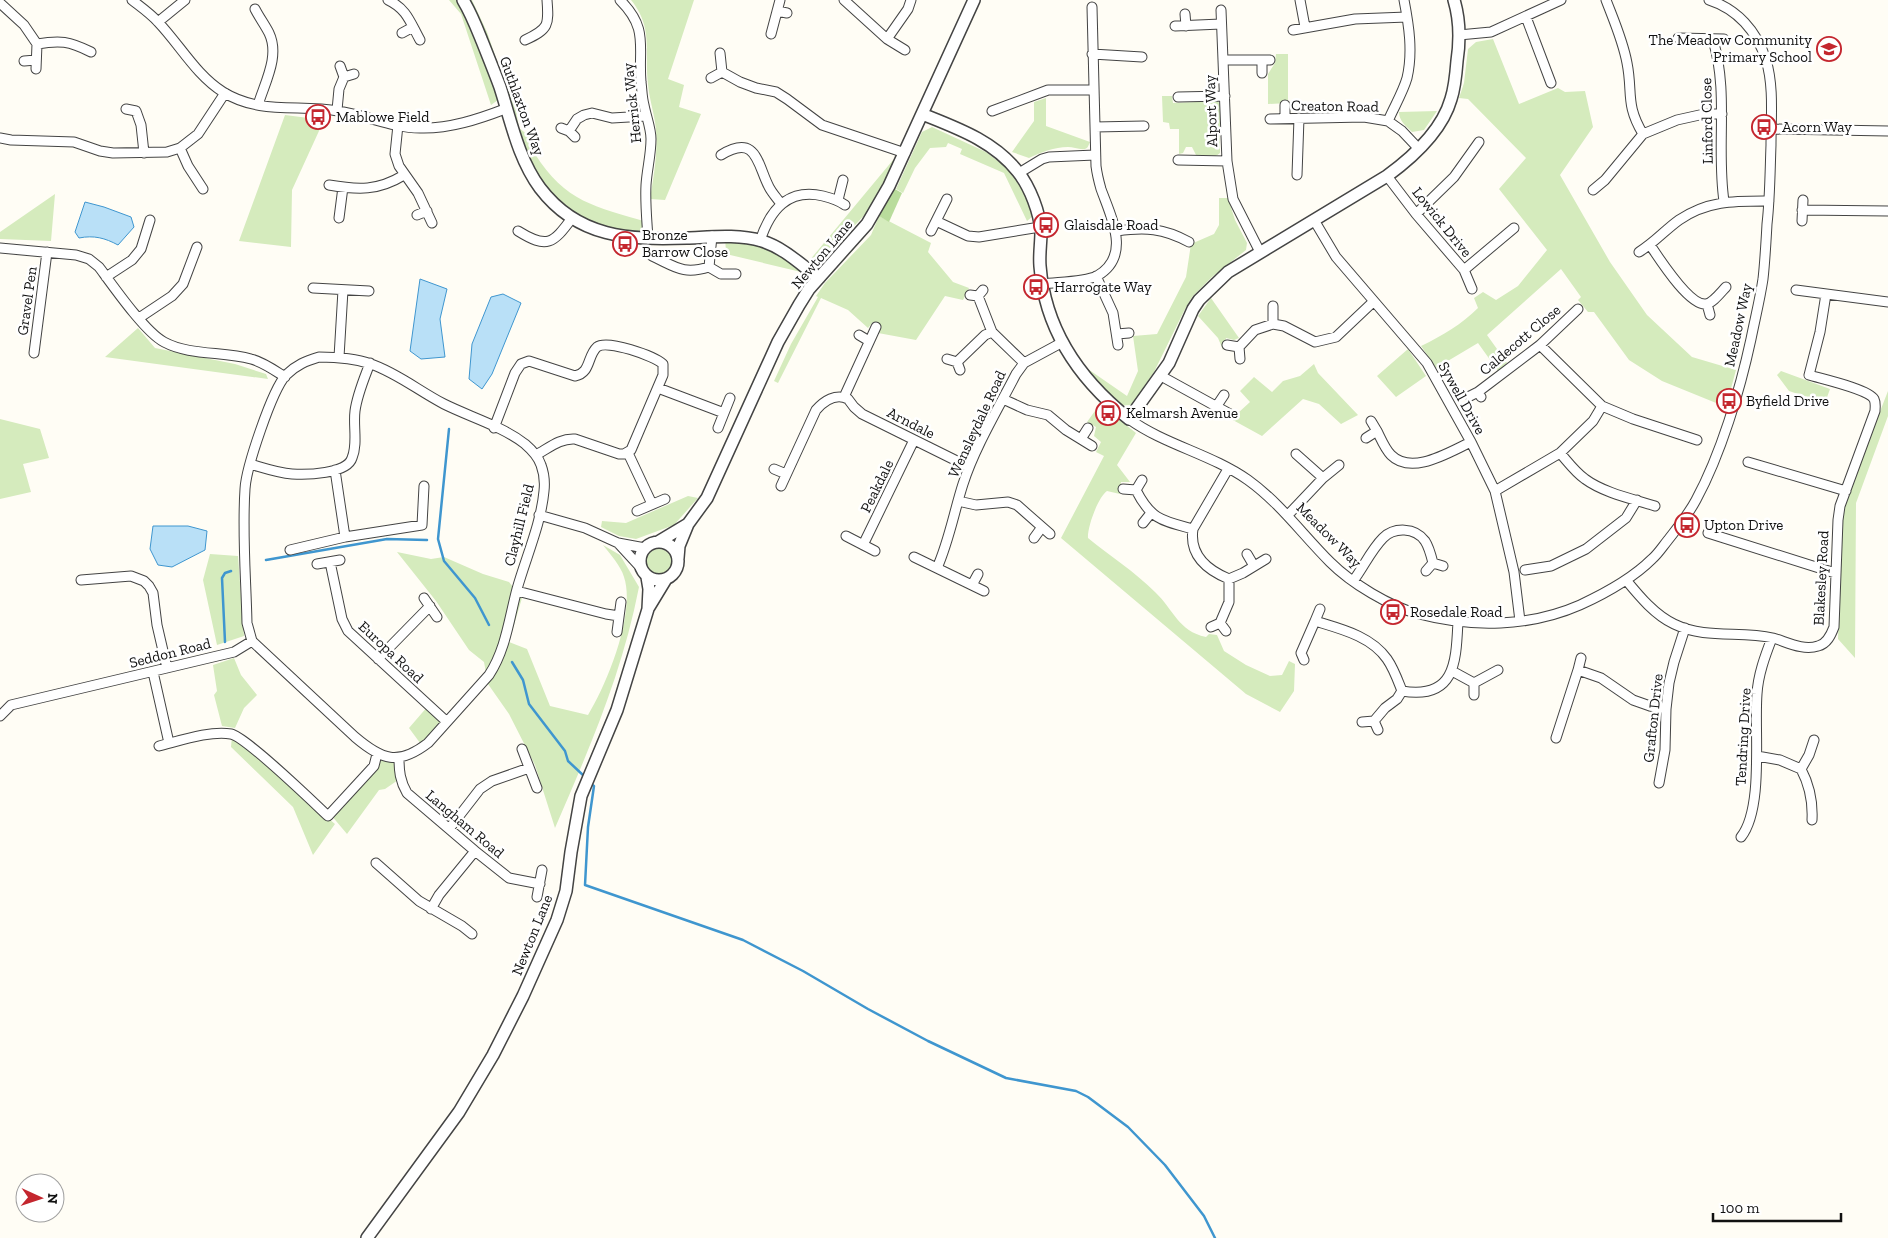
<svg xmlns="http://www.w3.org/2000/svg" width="1888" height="1238" viewBox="0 0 1888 1238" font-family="'Zilla Slab',serif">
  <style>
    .green { fill: #d5ebbd }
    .forest { fill: #b9dc9c }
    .water { fill: #b9e0f7; stroke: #3f96cf }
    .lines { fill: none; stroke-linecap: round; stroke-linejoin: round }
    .stream { stroke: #3f96cf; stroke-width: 2.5 }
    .minor-casing { stroke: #444; stroke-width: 11 }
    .tertiary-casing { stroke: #444; stroke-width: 14 }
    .minor { stroke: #fff; stroke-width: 9 }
    .tertiary { stroke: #fff; stroke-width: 11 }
    .labels { text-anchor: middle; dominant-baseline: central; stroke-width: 5; stroke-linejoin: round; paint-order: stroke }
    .poi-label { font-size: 15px; fill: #111; stroke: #fff; text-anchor: start }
    .street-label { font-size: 15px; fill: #111; stroke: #fff }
  </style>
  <rect width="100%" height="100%" fill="#fffdf5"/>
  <path class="green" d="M449,0H459L467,14L498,100L491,105L461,14Z
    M462,0H472L487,32L507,90L518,86L516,110L519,128L538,143L535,154C565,202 596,207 647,222L648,239L588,228L541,188Z
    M631,0H694L668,79L684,85L679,107L701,114L665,200L650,199C654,174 659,148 655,122C653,109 649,97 648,84C644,52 654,28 631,0Z
    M1493,39L1519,104L1558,88L1565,92L1585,91L1593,127L1560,175L1610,262L1647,315L1692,357L1736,370L1726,407L1662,381L1629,360L1594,312H1588L1578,300L1581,297L1561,269L1487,335L1507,363L1498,371L1478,343L1436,368L1421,346C1442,336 1462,324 1478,308L1474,298L1483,292L1496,300L1518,286L1547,250L1499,189L1526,158L1468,99L1459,98L1464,83L1468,49L1476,42Z
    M1276,54H1288V103L1268,104V74L1275,63Z
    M1162,96H1172L1173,103L1218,101L1220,104V153C1214,159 1204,158 1196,155L1192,147H1186L1183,153L1179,154V129H1170L1169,123L1163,122Z
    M1046,98V126L1090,142C1088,146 1088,148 1085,149C1080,150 1073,147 1068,147C1054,147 1042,152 1029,158L1012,152L1034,121V102Z
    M1437,111L1424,130L1412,132C1406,126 1399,121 1399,112Z
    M285,115L324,120L292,190L291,247L239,241Z
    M932,127L986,152L1011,171L1017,178L1027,199L1032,217L1027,221L1004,173L960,154L962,149L948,143L946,147L930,148L915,168L903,193L896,189L922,132Z
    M893,160L895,165L870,209L817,266L810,264L809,261Z
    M55,194L51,241L0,239V232Z
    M1219,198H1228L1235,220L1247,243L1246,250L1212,277L1192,297L1184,311L1154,372L1132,404C1117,413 1093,378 1085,367L1127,396L1138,371L1133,336L1157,334L1186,277L1191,244L1214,234L1219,225Z
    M879,216L931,243L928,252L953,282L969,288L963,300L945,296L916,340L878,333L880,326L873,322L868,328L848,310L821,298L778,383L774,381L791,344L818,297L816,296L825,283L871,235Z
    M725,236L760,241L804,268L801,272L726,254Z
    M1211,298L1239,338L1234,340L1226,338L1223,350L1218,338L1198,316Z
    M138,328L155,348L235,364L266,374L268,379L105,357Z
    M1408,349L1426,376L1396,397L1377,376Z
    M1314,364L1318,373L1358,415L1341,424L1319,404L1303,399L1262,436L1231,419L1235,411L1238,413L1250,402L1240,391L1254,377L1272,392L1283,381L1300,376Z
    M1781,371L1830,389L1825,403L1789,391L1777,375Z
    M1888,391V416L1856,503L1855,658L1838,639L1842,509Z
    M1100,404L1136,433L1117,465L1130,482H1121L1120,494L1107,491C1098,497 1087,528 1088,538C1110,556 1135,572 1155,592C1174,610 1178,631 1206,637L1209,634L1217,635L1224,651L1246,665L1270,676L1282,675L1289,661L1295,664L1294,691L1280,712L1246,694L1061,538L1104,456L1096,452L1101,442L1094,436L1096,427L1087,422Z
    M0,419L40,429L49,458L23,464L31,492L0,499Z
    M688,496L698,498L674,525L636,539L619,536L601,527L602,521L626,523Z
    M603,545L620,555L639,587C622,674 590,747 555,828L535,765L509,714L488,684L484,662L469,650L436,601L397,552L431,559L444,557L483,574L509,582L522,598L509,642L527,649L550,706L588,715C607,684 636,613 624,577C621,566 610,554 603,545Z
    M646 562a13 13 0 1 1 26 0a13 13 0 1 1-26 0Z
    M210,554L238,556L244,636L217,645L203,580Z
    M234,658L241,675L257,695L244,708L235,728L222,726L214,695L217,691L213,665Z
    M428,706L445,720L423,747L409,728Z
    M232,736L335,824L313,855L293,807L231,747Z
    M377,754L399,758L401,778L385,789L379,790L347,834L331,815L374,766Z"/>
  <path class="forest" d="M893,188L902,193L889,222L879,216Z"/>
  <path class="water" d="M85,202L104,207L131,217L134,227L118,245C105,238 94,235 79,238L75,232Z
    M420,279L447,289L440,319L445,357L421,359L410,351Z
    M503,294L521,303L492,374L482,389L469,379L472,344L491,297Z
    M153,526H188L207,531L205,550L172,567L158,565L150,549Z"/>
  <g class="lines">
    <path class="stream" d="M449,429L438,539L444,561L475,598L489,625
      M266,560L387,539L427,540
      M225,642L222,578L225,573L231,571
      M512,662L523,680L529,704L565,751L568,761L584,776
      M591,784L594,786L588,827L585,885L743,940L803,971L868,1009L928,1041L1006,1078L1076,1091L1088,1097L1128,1127L1165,1165L1204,1216L1215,1238"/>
    <defs>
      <path id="minor" d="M132,0C141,7 151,14 158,22C180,45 196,75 223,92C260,115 299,104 338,111C366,115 393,128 420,128C449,129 479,119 505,109
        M388,0C407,9 410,22 420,40
        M620,0C649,29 638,46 641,82C642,90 642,98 644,105C646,116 651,128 651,139C651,155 647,169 646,185C645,203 647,221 648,239
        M844,0L887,39
        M1300,0L1305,27
        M1606,0C1614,21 1623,41 1627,63C1633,93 1625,104 1643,134
        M0,3L24,25L37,44
        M255,9C259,17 265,25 269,33C280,56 265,82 258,105
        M1221,10L1227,161L1233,199L1260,252
        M777,11L787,13
        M1185,14L1186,26
        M1526,17L1551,83
        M158,22L185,0
        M1175,26L1221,24
        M1293,30L1355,19L1407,17
        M402,33L413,27
        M771,34L780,0
        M1459,35L1491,32L1561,0
        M1678,38L1724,39
        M525,40C549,29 549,25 547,0
        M1713,40C1729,93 1716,148 1724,201
        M905,50L887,39L908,9L911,0
        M1092,54L1142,57
        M1224,60H1270
        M1262,60V73
        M24,61L36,60
        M36,69L37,44C60,40 69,41 91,52
        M722,72L740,82L756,88L776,92L787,99L822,125L905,153
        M344,77L354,74
        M711,78L722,72L720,53
        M1178,97L1225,96
        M126,109L136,111L141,125L144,153
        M337,110L339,89L344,77L340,66
        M992,111L1048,90H1094
        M1285,118V105
        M1270,119L1364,117L1388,121L1402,131L1419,149
        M1388,121C1394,107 1403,92 1407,78C1413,52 1409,26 1404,0
        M398,125L395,154L399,166L418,193L432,223
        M1095,127L1144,126
        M561,128L569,131L575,137
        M1771,129L1888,131
        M569,131L577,119L584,115L592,113L612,118L646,116
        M0,138L11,140L74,142L100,151L113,153L167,152L180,148L198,134L225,93
        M180,148L188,166L203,189
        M721,155C757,133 757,164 769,187C772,193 777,198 781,204
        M1178,160L1227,161
        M1019,173L1042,159L1049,157L1095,155
        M1297,175L1299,118
        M1387,176L1416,214L1464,270L1472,289
        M329,185C358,190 378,191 404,175
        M1593,190L1605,180L1643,134L1677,120L1704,114H1722
        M838,200L843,180
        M1802,210L1888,211
        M1416,214L1454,177L1479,142
        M417,215L427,211
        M339,218L343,187
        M1314,220L1336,257L1427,363L1471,442L1495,491L1514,572L1520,621
        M936,221L968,236L979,237L1040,227
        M1802,221L1803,200
        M518,231C547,249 553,244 572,218
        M931,231L947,199
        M1117,231C1145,227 1163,228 1189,242
        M760,241C770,210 788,188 823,196C831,198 838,200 845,205
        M1650,245C1659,258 1689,306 1706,304C1713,303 1721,292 1726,287
        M0,248L76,255L89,259L99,267C113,286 145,332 164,342C190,356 223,351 251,359C263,362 274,370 285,377
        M1639,252C1654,243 1665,230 1679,220C1708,200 1736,201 1769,201
        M652,256C676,267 683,275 709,267L721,274H736
        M709,267L712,236
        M1464,270L1514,228
        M1096,276L1113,313L1118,345
        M106,277L132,260L141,249L150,220
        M1043,284C1058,282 1084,282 1097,276C1132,256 1111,217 1101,189C1099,182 1097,174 1096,166L1092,7
        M313,288L369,291
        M1796,290L1888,302
        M970,295L978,296L983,290
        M978,296L992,332L1024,363
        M1707,304L1710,315
        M139,318L172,296L183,284L197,247
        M1273,324V306
        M1117,334L1129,333
        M859,335L869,341
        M1227,345L1239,347
        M1540,345L1602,406L1633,419L1697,440
        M1239,347L1255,330L1273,324L1284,326L1315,342L1336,337L1373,302
        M1239,347L1240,359
        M34,353L47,252
        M319,357C337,357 354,358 371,364C397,373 419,391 444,404C470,417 502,426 525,444C532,450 538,456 541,465C544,473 545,482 544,491C541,524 526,557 517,589C509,619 506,649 489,675L428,743C398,766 382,760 355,737L252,641L247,623C246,578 242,533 245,489C246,468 272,390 286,375C296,365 306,361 319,357Z
        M339,357L343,290
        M947,359L957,362L960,370
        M957,362L985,335L992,332
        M1161,376L1230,414
        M658,388L724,413
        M1478,392L1540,345L1578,309
        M1470,396L1478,392L1481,397
        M844,397L876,327
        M1003,399L1027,410L1048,415L1066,430L1092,446
        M1216,407L1224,395
        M1129,419C1165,445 1211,454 1248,480C1280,503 1302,534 1330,562C1351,583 1390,607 1419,614C1472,628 1530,627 1580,605C1606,593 1632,579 1652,559C1658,554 1663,546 1668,540C1678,527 1688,515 1696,500C1721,454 1740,390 1751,339C1755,319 1760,299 1763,279C1765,261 1766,242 1767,224C1770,198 1770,171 1771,145C1771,117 1774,86 1766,60C1757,31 1737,9 1709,0
        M1371,421L1377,431
        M494,428L515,373L521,364L529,361L575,376C591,373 587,356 597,347C607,339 654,356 663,364V375L631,450L624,454H619L575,439C560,438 549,448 536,455
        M718,428L730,398
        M1366,438L1377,431C1381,439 1385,449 1391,455C1412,476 1449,452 1471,442
        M1081,439L1088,428
        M628,453L652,504
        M1560,453C1568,462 1575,472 1585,479C1604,493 1633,499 1655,506
        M1296,454L1323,478
        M1748,462L1846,491
        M250,464C264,468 278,473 292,474C306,475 347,474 352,458C358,444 353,426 355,411C357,395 364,379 370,363
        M774,469L786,474
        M1228,469L1193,529C1189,555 1207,570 1229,579L1243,573L1266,559
        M335,470L345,537
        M781,486L816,410C824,401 836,393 848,399L854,407L862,414L969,467
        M1123,489L1136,490L1142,480
        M1136,490C1151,520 1163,521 1193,529
        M1495,491L1560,453L1593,421L1602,406
        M958,501L976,505L1008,502L1017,505L1050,534
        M637,511L665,499
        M539,515L585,528L618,543L645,548
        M1288,515L1323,478L1339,465
        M1143,523L1151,513
        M1708,533L1835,573
        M846,536L875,551
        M1034,538L1042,527
        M618,543L641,568
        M863,545L914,440
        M290,550L345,537L422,525L424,486
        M1247,554L1254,566
        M914,557L984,591
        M330,562L342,619L348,631L446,721
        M317,564L340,560
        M937,568C949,541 954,512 963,484C975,447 998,409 1016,374L1024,363L1061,343
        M1525,570L1551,566L1586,549L1626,518L1637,500
        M1426,571L1433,563L1443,566
        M81,580L131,576L144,581L149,586L153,593L157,625L167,668
        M1626,580C1640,597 1655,615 1674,624C1707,640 1740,630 1773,638C1787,642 1803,651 1818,646C1827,644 1831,635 1834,627L1838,520L1840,506L1875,411C1875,408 1876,403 1874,399C1868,389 1822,379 1809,375L1820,332L1826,294
        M1353,581C1363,568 1371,550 1383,538C1394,527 1415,527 1425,541C1429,547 1431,555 1433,563
        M972,585L978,574
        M517,591L606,614L619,616
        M424,598L437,617
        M1315,621L1320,609
        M1220,623L1229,602V579
        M1211,627L1220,623L1226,631
        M617,632L621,602
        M378,659L430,606
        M1304,660L1301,653L1315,621C1341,629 1371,636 1387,659C1394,669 1398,681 1402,691
        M1578,670L1581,658
        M1452,671L1474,683L1498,670
        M153,672L169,743
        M1474,683V695
        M1402,691C1456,700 1456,661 1458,621
        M0,716L11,705L234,652L252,641
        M1374,721L1385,708L1397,699L1402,691
        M1362,722L1374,721L1378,730
        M1556,738L1578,670L1601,678L1633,700L1650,706L1666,709
        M159,746C179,741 211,730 231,734C246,737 313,802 328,816L374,766L377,754
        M522,749L537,788
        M1757,756L1780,760L1801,769C1810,786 1813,801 1812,820
        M399,758C399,771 400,781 407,793L475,851L509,878L540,884
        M1801,769L1809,755L1814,740
        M1659,783L1665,750L1666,709L1669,683L1674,662L1685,628
        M449,829L480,789L492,781L529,768
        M1741,837C1764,808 1754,730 1757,694C1758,675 1765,656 1772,638
        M376,863L419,901L462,926L472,934
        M537,897L542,870
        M431,909L439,895L475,851"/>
      <path id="tertiary" d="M463,0C471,13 476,26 482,41C488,56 494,71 500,87C511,121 518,158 540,188C578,238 629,240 687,238C712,237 738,234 762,241C784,248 800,264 819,278
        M922,114C957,128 994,141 1018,172C1030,187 1040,213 1041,232C1041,243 1039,255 1040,266C1045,330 1080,380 1129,419L1169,363L1193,309L1199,300L1228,272L1387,176C1413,157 1442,131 1451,99C1455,87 1456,74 1457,61C1460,41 1460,20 1454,0
        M640 561a19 19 0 1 1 38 0a19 19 0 1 1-38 0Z
        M658,542L688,524
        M678,558L679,546L688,524L707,498L778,342L799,305L809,289L867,224L889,186L974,0
        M649,607L666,579
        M367,1238L459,1112L493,1055L523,996L557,920L566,891L571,852L581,796L617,710L648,609L649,589L647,577"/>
    </defs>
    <use href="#minor" class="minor-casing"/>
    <use href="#tertiary" class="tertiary-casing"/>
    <use href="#minor" class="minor"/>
    <use href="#tertiary" class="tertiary"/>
  </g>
  <defs>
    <symbol id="school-ring" viewBox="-11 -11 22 22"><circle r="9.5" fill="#fff" stroke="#c4262e" stroke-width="1.5"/><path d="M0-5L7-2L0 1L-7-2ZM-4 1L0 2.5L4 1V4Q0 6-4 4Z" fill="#c4262e"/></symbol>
    <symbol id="bus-ring" viewBox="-11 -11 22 22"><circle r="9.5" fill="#fff" stroke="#c4262e" stroke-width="1.5"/><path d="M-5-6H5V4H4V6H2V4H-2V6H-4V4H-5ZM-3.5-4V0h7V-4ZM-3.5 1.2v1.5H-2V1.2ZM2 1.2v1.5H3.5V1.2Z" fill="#c4262e"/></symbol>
  </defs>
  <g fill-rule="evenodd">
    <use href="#school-ring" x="1815" y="35" width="28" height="28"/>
    <use href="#bus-ring" x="304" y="103" width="28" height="28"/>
    <use href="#bus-ring" x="1750" y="113" width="28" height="28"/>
    <use href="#bus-ring" x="1032" y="211" width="28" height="28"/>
    <use href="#bus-ring" x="611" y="230" width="28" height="28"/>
    <use href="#bus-ring" x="1022" y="273" width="28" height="28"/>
    <use href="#bus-ring" x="1715" y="387" width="28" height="28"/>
    <use href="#bus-ring" x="1094" y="399" width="28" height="28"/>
    <use href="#bus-ring" x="1673" y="511" width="28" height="28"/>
    <use href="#bus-ring" x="1379" y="598" width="28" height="28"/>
  </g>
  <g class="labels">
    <g class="poi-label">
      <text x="1812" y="40" text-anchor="end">The Meadow Community<tspan x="1812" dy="17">Primary School</tspan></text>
      <text x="336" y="117">Mablowe Field</text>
      <text x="1782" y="127">Acorn Way</text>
      <text x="1064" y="225">Glaisdale Road</text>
      <text x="642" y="235">Bronze<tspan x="642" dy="17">Barrow Close</tspan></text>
      <text x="1054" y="287">Harrogate Way</text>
      <text x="1746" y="401">Byfield Drive</text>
      <text x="1126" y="413">Kelmarsh Avenue</text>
      <text x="1704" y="525">Upton Drive</text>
      <text x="1410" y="612">Rosedale Road</text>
    </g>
    <g class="street-label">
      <text transform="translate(632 103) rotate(-96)">Herrick Way</text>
      <text transform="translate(522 106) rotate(70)">Guthlaxton Way</text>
      <text transform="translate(1335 106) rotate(1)">Creaton Road</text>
      <text transform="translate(1211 111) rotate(-92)">Alport Way</text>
      <text transform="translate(1707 121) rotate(-91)">Linford Close</text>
      <text transform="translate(1442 222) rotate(51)">Lowick Drive</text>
      <text transform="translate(822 254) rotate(-50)">Newton Lane</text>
      <text transform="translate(27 301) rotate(-82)">Gravel Pen</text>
      <text transform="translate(1738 325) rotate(-78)">Meadow Way</text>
      <text transform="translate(1520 340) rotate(-40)">Caldecott Close</text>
      <text transform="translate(1462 398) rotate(61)">Sywell Drive</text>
      <text transform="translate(911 423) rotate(27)">Arndale</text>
      <text transform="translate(977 424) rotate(-65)">Wensleydale Road</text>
      <text transform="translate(877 486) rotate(-64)">Peakdale</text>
      <text transform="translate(519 525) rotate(-76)">Clayhill Field</text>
      <text transform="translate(1329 535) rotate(45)">Meadow Way</text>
      <text transform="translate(1821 578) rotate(-87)">Blakesley Road</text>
      <text transform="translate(391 652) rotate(43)">Europa Road</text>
      <text transform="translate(170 653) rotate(-14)">Seddon Road</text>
      <text transform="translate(1653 718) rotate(-84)">Grafton Drive</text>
      <text transform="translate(1743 737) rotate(-87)">Tendring Drive</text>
      <text transform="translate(465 824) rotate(40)">Langham Road</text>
      <text transform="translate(532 935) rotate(-68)">Newton Lane</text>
    </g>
  </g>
  <g transform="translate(40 1198) rotate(93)"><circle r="24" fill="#ffffff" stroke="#a0a0a0"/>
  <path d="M0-4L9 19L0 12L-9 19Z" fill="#c4262e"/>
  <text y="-8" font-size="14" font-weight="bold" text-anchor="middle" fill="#111111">N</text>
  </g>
  <path d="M1713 1213v8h128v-8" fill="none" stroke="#111111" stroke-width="2.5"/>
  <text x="1720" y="1213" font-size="15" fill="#111111" stroke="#ffffff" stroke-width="4" paint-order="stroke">100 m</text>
</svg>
